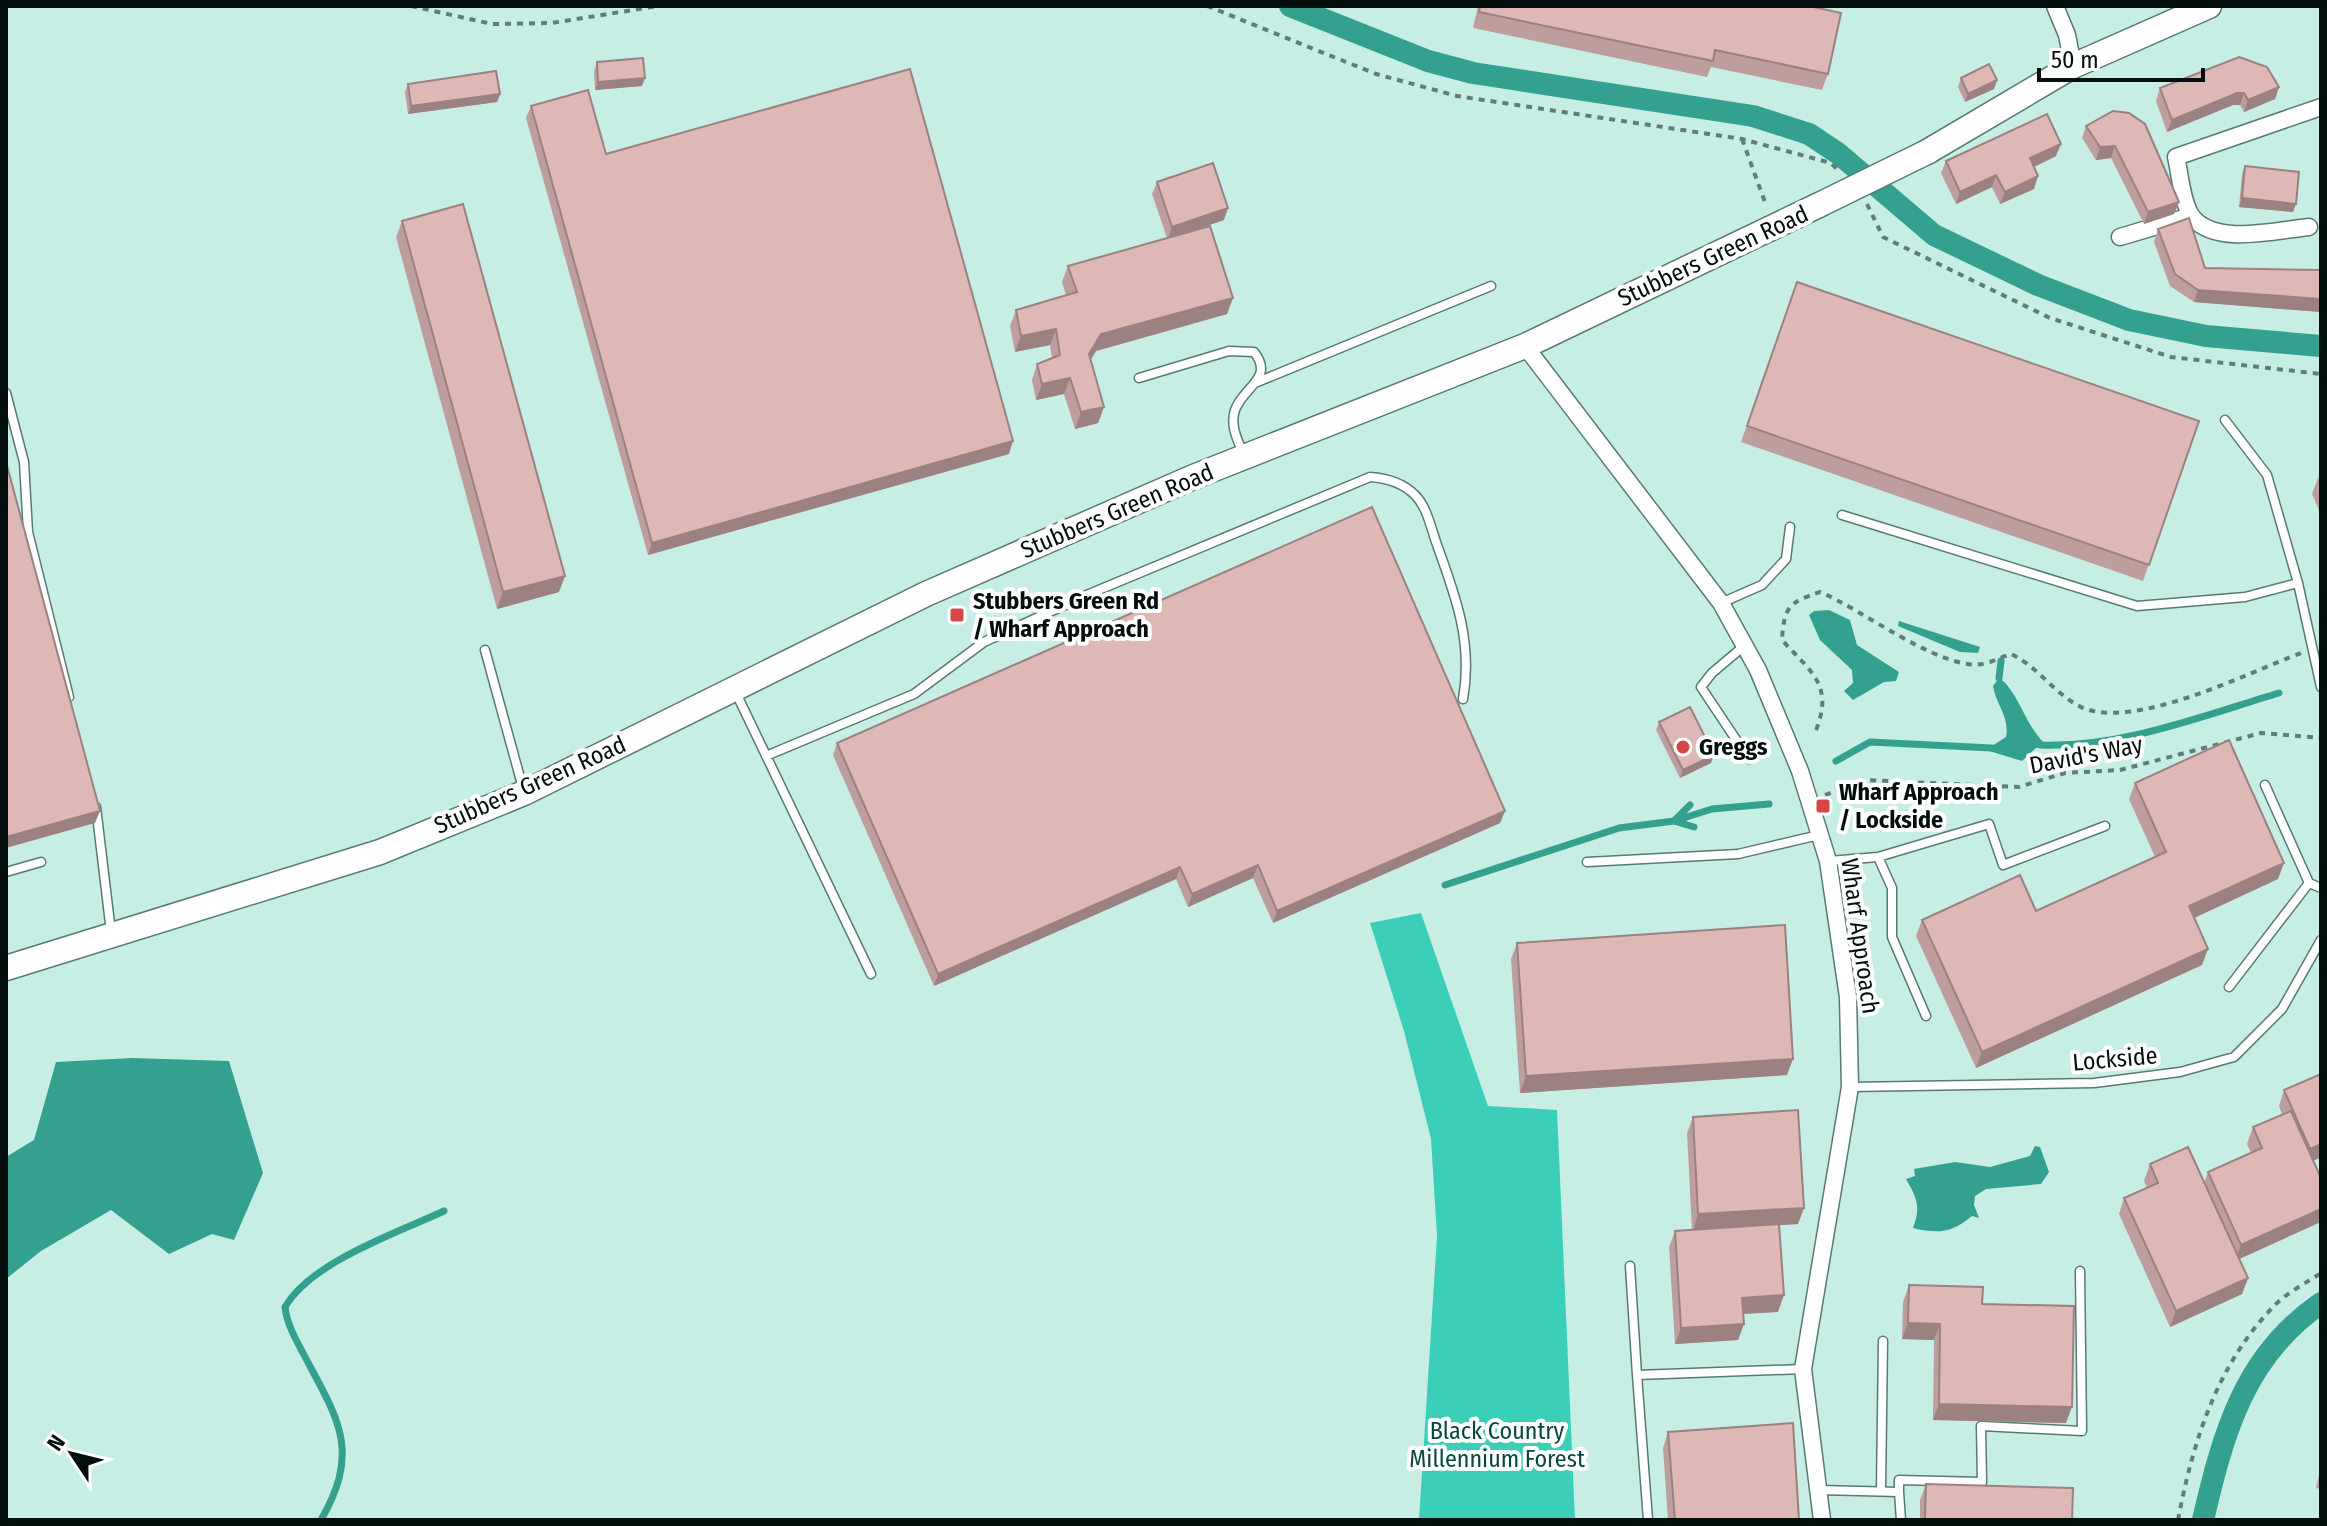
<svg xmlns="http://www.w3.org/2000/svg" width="2327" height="1526" viewBox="0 0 2327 1526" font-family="'Fira Sans Condensed',sans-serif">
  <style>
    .forest { fill: #3ccfb8 }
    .water { fill: #34a08f }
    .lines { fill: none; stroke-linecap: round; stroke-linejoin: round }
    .stream { stroke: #34a08f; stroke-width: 7 }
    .canal { stroke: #34a08f; stroke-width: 22 }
    .lane-casing { stroke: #577b74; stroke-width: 11 }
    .street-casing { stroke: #577b74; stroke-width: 19 }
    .secondary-casing { stroke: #577b74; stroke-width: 27 }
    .path { stroke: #637c76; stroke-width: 4; stroke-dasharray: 6 6; stroke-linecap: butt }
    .lane { stroke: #fff; stroke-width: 8 }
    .street { stroke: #fff; stroke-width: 16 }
    .secondary { stroke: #fff; stroke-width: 24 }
    .secondary-bridge-casing { stroke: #577b74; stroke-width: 27; stroke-linecap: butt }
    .secondary-bridge { stroke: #fff; stroke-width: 24 }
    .wall { fill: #be9e9c }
    .shaded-wall { fill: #9b817f }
    .building { fill: #ddb8b5; stroke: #9b817f; stroke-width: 2 }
    .poi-dot { fill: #d54646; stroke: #fff; stroke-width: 3 }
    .labels { text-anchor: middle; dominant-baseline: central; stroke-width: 8; stroke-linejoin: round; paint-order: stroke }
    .street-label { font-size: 24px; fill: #030f0c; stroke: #fff }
    .poi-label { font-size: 24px; font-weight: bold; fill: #030f0c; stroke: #fff; text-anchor: start }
    .park-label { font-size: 24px; fill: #07483f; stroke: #fff }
  </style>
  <rect width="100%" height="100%" fill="#c7eee5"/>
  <path class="forest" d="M1421,913L1488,1106L1557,1110L1575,1520H1419L1437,1236L1431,1139L1404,1031L1370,923Z"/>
  <path class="water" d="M1829,610L1850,620L1857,645L1899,672L1896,681L1884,682L1853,700L1844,691L1853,683L1852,670L1820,640L1809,615L1814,611Z
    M1899,621L1980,647L1978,653L1960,652L1898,626Z
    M1999,678C2018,690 2026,728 2047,746L2036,748L2022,761L1986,750L2006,737C2010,717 1996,705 1993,686Z
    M132,1058L229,1061L263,1173L234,1240L212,1234L169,1254L111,1210L41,1251L6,1279V1157L34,1140L56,1062Z
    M2035,1146L2040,1147L2049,1172L2041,1184L1986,1189L1975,1196L1974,1205L1979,1218L1972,1216C1952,1233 1938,1234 1913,1228C1921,1207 1917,1198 1906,1179L1915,1176L1914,1169L1955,1162L1990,1167L2030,1156Z"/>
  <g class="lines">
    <path class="stream" d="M1999,678L2001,661
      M2040,745C2121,748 2202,716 2279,693
      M1836,761L1870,742L1992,748
      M1690,805L1674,821L1694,827
      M1445,885L1619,828L1674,821L1712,809L1769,804
      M321,1520C362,1449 337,1418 303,1353C295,1338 287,1324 285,1307C311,1262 397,1233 444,1211"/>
    <path class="canal" d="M1290,6L1428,61L1473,73L1753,116L1809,134L1839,154L1934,235L2038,285L2129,320L2206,336L2321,346
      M2203,1520C2223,1434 2244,1356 2321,1303"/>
    <defs>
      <path id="lane" d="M1139,378L1229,351L1254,352C1275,378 1243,387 1235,410C1230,425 1237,439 1243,453
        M1255,383L1491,286
        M6,393L24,462L28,532L69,697
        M2225,420L2267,475L2298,583L2321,687
        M1842,515L2137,606L2245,597L2298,583
        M1721,603L1762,585L1786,559L1790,527
        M1744,646L1712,673L1701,687L1749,759
        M485,650L524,792
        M736,693L871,974
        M766,756L914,694L984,642L1089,594L1370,477C1386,478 1403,483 1415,495C1427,507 1431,528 1437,545C1456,597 1473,643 1463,699
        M2265,785L2309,883L2321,888
        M96,807L111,932
        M1878,857L1892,888V937L1926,1016
        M1829,861L1878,857L1989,824L2003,865L2105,826
        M1587,862L1738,854L1819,835
        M6,872L41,862
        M2229,987L2309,883
        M1850,1087L2094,1083L2180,1072L2234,1057L2282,1009L2321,940
        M1630,1266L1637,1375
        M1819,1490L1899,1492L1901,1520
        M1881,1490L1883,1341
        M1899,1492V1480L1982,1482L1981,1426L2082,1431L2080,1271
        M1648,1520L1637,1375L1803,1369"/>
      <path id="street" d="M2055,6L2067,35L2073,66
        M2309,227C2277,230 2217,246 2193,218C2182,205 2180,173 2176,157L2321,107
        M2120,237L2191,216
        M1525,346L1721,603L1758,670L1800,771L1828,861L1848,997L1850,1087L1803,1369L1822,1520"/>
      <path id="secondary" d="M1927,152L2073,66L2209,6
        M6,968L380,852L524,793L926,594L1191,478L1525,346L1819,205"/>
    </defs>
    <use href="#lane" class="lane-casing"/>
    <use href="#street" class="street-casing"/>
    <use href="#secondary" class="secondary-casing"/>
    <path class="path" d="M411,6L492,24L552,23L658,6
      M1207,6L1376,74L1457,96L1742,139L1831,163L1839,171
      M1742,139L1766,205
      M1867,204L1883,237L2050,318L2171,357L2321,374
      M1816,730C1834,685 1811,672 1782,640C1784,607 1789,602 1820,592C1860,608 1941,671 1982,664C1992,662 2002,657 2011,654C2037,666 2053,692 2079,706C2131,733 2249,672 2301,653
      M1825,795L1864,780L2019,787L2065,773L2120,770L2261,733L2321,738
      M2178,1520C2193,1441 2217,1364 2275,1305C2288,1292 2306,1283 2321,1273"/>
    <use href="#lane" class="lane"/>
    <use href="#street" class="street"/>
    <use href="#secondary" class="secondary"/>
    <defs>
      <path id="secondary-bridge" d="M1819,205L1927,152"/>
    </defs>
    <use href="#secondary-bridge" class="secondary-bridge-casing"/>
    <use href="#secondary-bridge" class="secondary-bridge"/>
  </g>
  <path class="wall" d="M1478,6H1809L1828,74L1822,90L1711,67L1707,77L1473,28Z
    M597,62L642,86L595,90L594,71Z
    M1961,78L1997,80L1994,89L1965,102L1958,87Z
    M408,84L500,94L497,102L408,114L405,92Z
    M2279,87L2275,99L2244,112L2240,105H2233L2167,132L2156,101L2160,88Z
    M531,106L606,154L1009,454L648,555L526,118Z
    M2113,111L2179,202L2174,214L2144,224L2111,158L2096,160L2082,138L2086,126Z
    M2056,156L2034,167V189L2000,204L1992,187L1956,204L1941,173L1946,161Z
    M2245,166L2293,212L2239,207L2242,174Z
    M1157,182L1224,220L1183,234L1227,314L1096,351L1091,359L1104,407L1098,423L1075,429L1064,394L1036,400L1032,380L1037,364L1052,358L1050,345L1015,352L1010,326L1016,310L1066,295L1062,282L1068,266L1167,238L1152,194Z
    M402,221L559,592L497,609L396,237Z
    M2158,229L2205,268L2321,270V312L2194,302L2170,286L2154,242Z
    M1797,282L2199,421L2143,581L1741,442Z
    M2321,476V515L2312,494L2318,478Z
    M1659,722L1711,763L1680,778L1656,730Z
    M837,743L1505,811L1500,823L1273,923L1253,878L1188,907L1176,879L934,986L833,755Z
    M2135,783L2278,879L2194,918L2202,965L1976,1068L1916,936L1922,920L2036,911L2155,857L2129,799Z
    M1517,943L1787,1075L1520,1093L1511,959Z
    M2321,1074V1157L2313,1161L2239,1259L2248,1278L2242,1294L2170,1327L2119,1214L2124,1198L2147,1188L2144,1181L2150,1164L2204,1183L2208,1172L2251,1153L2247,1144L2253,1127L2282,1114L2279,1106L2284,1090Z
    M1693,1117L1798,1224L1779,1225L1778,1312L1743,1314L1744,1324L1738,1340L1675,1344L1669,1247L1675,1231L1692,1230L1687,1133Z
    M1909,1285L1982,1304L2066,1423L1933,1420L1934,1340L1902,1339L1903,1302Z
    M1668,1432L1799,1520H1668L1663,1448Z
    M2321,1467V1489L2316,1488Z
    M1926,1484L2072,1520H1920V1500Z"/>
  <path class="shaded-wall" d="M645,78L642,86L595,90L598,82Z
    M1997,80L1994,89L1965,102L1968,94Z
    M2279,87L2275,99L2244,112L2248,100Z
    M2237,93H2244L2240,105H2233L2167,132L2172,120Z
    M500,94L497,102L408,114L411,106Z
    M2061,144L2056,156L2026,171L2030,158Z
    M2115,146L2111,158L2096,160L2100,147Z
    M1996,175L1992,187L1956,204L1960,192Z
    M2038,176L2034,189L2000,204L2005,192Z
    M2242,198L2296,204L2293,212L2239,207Z
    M2179,202L2174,214L2144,224L2148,212Z
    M1228,208L1224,220L1168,239L1172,227Z
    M2198,290L2321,299V312L2194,302Z
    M1233,298L1227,314L1096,351L1084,370L1089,354L1101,334Z
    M1056,329L1050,345L1015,352L1021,336Z
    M1070,378L1064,394L1036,400L1042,384Z
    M1104,407L1098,423L1075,429L1081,412Z
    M1013,441L1009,454L648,555L652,543Z
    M565,576L559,592L497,609L503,592Z
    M1714,755L1711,763L1680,778L1683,770Z
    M100,811L95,823L6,848V837Z
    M1505,811L1500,823L1273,923L1277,911Z
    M2284,863L2278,879L2183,923L2189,906Z
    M1258,865L1253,878L1188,907L1192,894Z
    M1180,867L1176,879L934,986L938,974Z
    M2208,949L2202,965L1976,1068L1982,1052Z
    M1793,1059L1787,1075L1520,1093L1526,1076Z
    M2321,1144V1157L2304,1165L2310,1149Z
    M1804,1208L1798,1224L1693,1231L1698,1214Z
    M2321,1209V1222L2235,1261L2241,1245Z
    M2248,1278L2242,1294L2170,1327L2176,1311Z
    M1784,1295L1778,1312L1736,1314L1742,1298Z
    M1908,1323L1940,1324L1934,1340L1902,1339Z
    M1744,1324L1738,1340L1675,1344L1681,1328Z
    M1939,1404L2072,1407L2066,1423L1933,1420Z"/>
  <path class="building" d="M1480,6H1809L1841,13L1828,74L1715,50L1713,61L1479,12Z
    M2239,57L2267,67L2279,87L2248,100L2244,93H2237L2172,120L2160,88Z
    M643,58L645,78L598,82L597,62Z
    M1989,64L1997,80L1968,94L1961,78Z
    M910,69L1013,441L652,543L531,106L588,90L606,154Z
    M496,71L500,94L411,106L408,84Z
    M2113,111L2129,113L2145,124L2179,202L2148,212L2115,146L2100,147L2086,126Z
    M2047,114L2061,144L2030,158L2038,176L2005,192L1996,175L1960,192L1946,161Z
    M1213,163L1228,208L1172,227L1157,182Z
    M2245,166L2299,172L2296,204L2242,198Z
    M463,204L565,576L503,592L402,221Z
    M2189,218L2205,268L2321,270V299L2198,290L2175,274L2158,229Z
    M1210,226L1233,298L1101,334L1089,354L1104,407L1081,412L1070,378L1042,384L1037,364L1060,355L1056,329L1021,336L1016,310L1077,292L1068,266Z
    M1797,282L2199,421L2149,565L1747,426Z
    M6,462L100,811L6,837Z
    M1372,507L1505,811L1277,911L1258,865L1192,894L1180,867L938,974L837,743Z
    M1690,707L1714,755L1683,770L1659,722Z
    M2229,740L2284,863L2189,906L2208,949L1982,1052L1922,920L2020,875L2036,911L2166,852L2135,783Z
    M1785,925L1793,1059L1526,1076L1517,943Z
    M2321,1074V1144L2310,1149L2284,1090Z
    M1798,1110L1804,1208L1698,1214L1693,1117Z
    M2291,1111L2321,1178V1209L2241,1245L2208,1172L2262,1148L2253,1127Z
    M2188,1147L2248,1278L2176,1311L2124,1198L2158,1183L2150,1164Z
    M1779,1224L1784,1295L1742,1298L1744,1324L1681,1328L1675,1231Z
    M1909,1285L1983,1287L1982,1304L2074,1306L2072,1407L1939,1404L1940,1324L1908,1323Z
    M1793,1423L1799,1520H1675L1668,1432Z
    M1926,1484L2073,1488L2072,1520H1925Z"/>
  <g class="poi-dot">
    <rect x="949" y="607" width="16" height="16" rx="4"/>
    <circle cx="1683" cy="747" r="8"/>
    <rect x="1815" y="798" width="16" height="16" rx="4"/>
  </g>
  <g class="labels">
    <g class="street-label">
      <text transform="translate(1713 256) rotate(-25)">Stubbers Green Road</text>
      <text transform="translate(1117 511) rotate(-23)">Stubbers Green Road</text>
      <text transform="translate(2086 755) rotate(-11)">David's Way</text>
      <text transform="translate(530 785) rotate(-24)">Stubbers Green Road</text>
      <text transform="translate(1860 936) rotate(82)">Wharf Approach</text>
      <text transform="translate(2115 1059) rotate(-5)">Lockside</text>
    </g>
    <g class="poi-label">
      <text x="973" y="601">Stubbers Green Rd<tspan x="973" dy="28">/ Wharf Approach</tspan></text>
      <text x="1699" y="747">Greggs</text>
      <text x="1839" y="792">Wharf Approach<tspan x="1839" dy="28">/ Lockside</tspan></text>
    </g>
    <g class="park-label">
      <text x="1497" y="1431">Black Country<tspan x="1497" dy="28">Millennium Forest</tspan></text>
    </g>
  </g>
  <rect width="2327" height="1526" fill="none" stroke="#030f0c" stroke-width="16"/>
  <g transform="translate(72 1454) rotate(305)" stroke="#ffffff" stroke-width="6" paint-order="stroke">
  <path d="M0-6L14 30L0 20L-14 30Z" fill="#030f0c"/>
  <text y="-12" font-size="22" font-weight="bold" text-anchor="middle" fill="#030f0c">N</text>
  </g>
  <path d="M2039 68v12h164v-12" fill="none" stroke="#030f0c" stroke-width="4"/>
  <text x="2051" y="68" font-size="24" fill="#030f0c" stroke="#ffffff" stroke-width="6" paint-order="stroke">50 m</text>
</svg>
